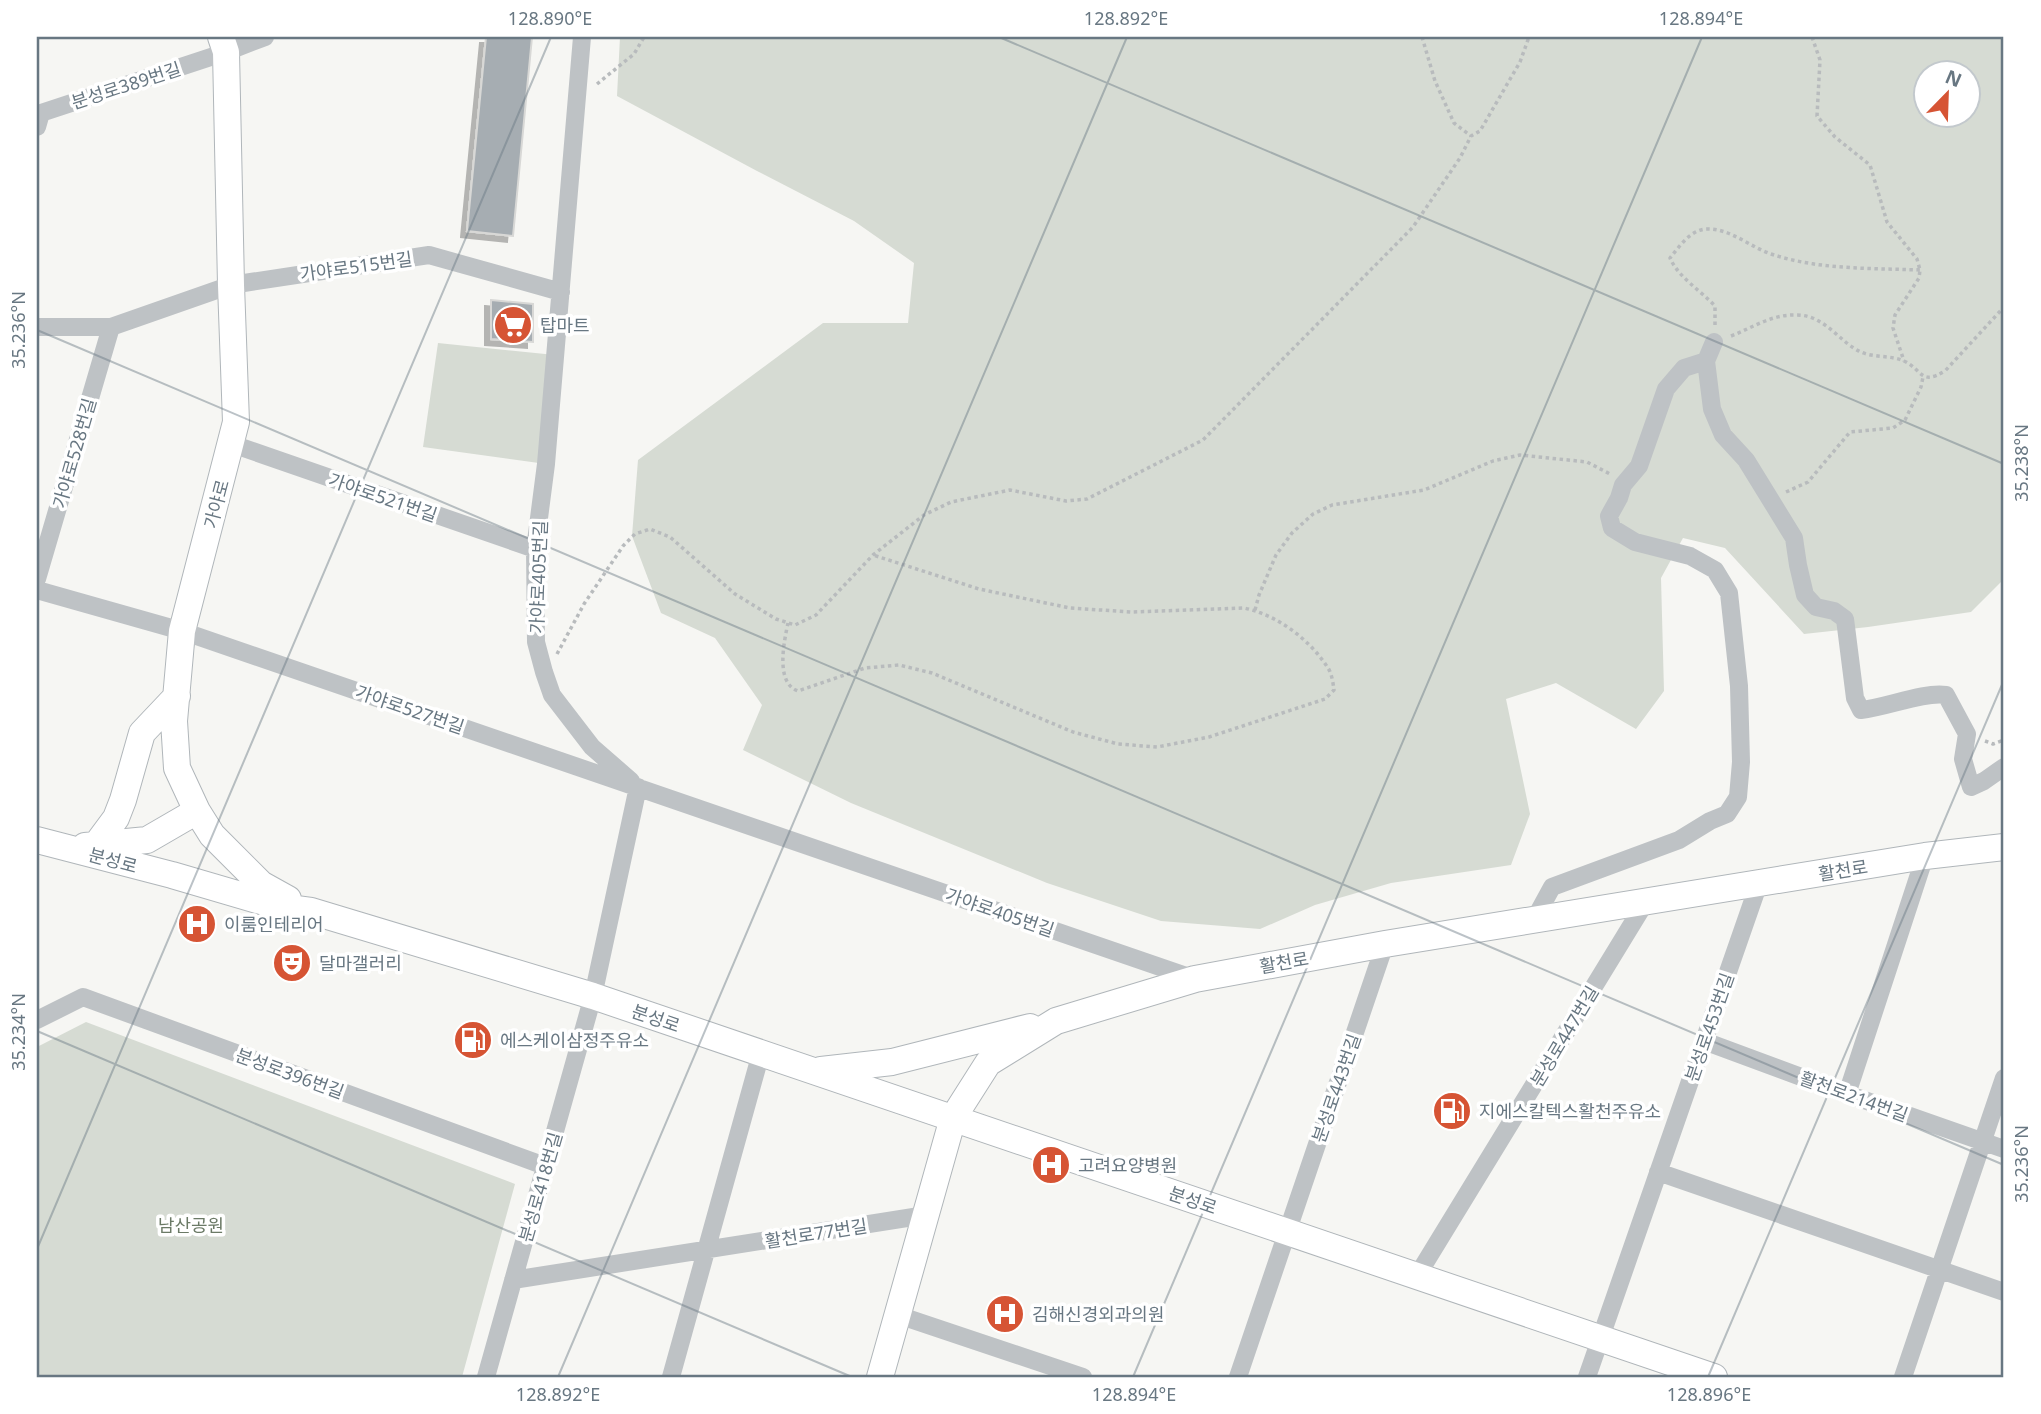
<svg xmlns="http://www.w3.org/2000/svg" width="2041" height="1414" viewBox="0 0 2041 1414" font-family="'Noto Sans','Noto Sans KR',sans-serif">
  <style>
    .green { fill: #d6dbd3; fill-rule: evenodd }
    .building { fill: #a6adb2; stroke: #d8d8d6; stroke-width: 2; filter: url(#shadow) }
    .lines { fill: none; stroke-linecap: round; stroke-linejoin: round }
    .secondary-casing { stroke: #b0b6ba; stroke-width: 28 }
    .path { stroke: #b8bbbd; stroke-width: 3.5; stroke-dasharray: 3.5 3.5; stroke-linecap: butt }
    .street { stroke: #bec2c5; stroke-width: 18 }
    .secondary { stroke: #fff; stroke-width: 26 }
    .ticks { fill: none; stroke: #687782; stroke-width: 2; stroke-opacity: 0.45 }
    .labels { text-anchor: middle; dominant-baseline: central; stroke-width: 7; stroke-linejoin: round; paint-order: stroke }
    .street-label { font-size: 18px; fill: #687782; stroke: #fff }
    .poi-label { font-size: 18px; fill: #687782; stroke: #fff; text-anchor: start }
    .park-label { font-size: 18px; fill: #6b7a66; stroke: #fff }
    .neatline { fill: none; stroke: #687782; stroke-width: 2.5 }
    .ticks-label { font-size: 18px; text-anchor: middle; fill: #687782 }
  </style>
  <defs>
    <filter id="shadow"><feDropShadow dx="-6" dy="6" stdDeviation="0" flood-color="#0004"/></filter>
  </defs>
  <rect width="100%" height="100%" fill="#f6f6f3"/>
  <path class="green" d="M620,37H2004V579L1971,612L1868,627L1804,634L1725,548L1683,538L1661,578L1664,691L1636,729L1556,683L1506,699L1530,814L1511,865L1391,883L1315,905L1260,929L1161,921L1047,883L851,803L743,750L762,705L715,638L661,613L632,536L638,460L823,323H908L914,263L854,221L757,171L617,96ZM1926,74H1968V116H1926Z
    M438,343L555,355L546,464L423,447Z
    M86,1022L515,1184L462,1377H37V1047Z"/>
  <path class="building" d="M486,37H532L513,236L467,231Z
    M491,300L533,304V342L491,339Z"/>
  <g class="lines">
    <defs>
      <path id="secondary" d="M221,37L226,52L231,285L236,422L182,631L174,721L177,768L197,811L212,835L261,884L288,899
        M37,840L172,875L281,907L311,911L593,996L1714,1377
        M96,845L116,818L123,800L142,733L177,696
        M85,846L147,840L197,811
        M821,1070L892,1062L1030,1027
        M880,1377L953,1118L988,1063L1056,1021L1195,979L1385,944L1925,856L2004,847"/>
    </defs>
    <use href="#secondary" class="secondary-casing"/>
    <path class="path" d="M1422,37L1435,81L1454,123L1471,136
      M1812,37L1820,60L1817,116L1835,137L1870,165L1887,222L1917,259L1920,270L1919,278L1895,315L1893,328L1904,361
      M597,84L634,54L644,37
      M1715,325V306C1699,289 1679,278 1670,258C1679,247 1690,230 1706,229C1730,228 1750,247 1771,254C1819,270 1870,268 1920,270
      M1731,336C1754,327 1772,314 1797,315C1825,315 1840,343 1861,352C1874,358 1891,355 1904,361C1923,370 1920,386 1945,371L2004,307
      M1786,492L1808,482L1850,432L1893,428L1905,420L1921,387L1923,377
      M1255,610L1259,595L1276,555L1292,533L1313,514L1332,505L1424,490L1493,461L1520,455L1587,462L1610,474
      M788,623C784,642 775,683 798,691L865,668L899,665L932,673L1073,732L1118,744L1157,747L1209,737L1325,699L1334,690C1333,683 1332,674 1328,668C1310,640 1278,615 1244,608L1131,612L1070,608L979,589L873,555
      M557,654L584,604L623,546L635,534L650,529L670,537L735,594L776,619L795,625L816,615L873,555L924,515L951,502L1010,490L1066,501L1087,499L1203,440L1413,227L1460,158L1471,136L1480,131L1520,62L1529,37
      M1985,741L1993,744L2004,740"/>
    <path class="street" d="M582,37L546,464L535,549L536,642L544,672L552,695L592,747L631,781
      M37,127L41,113L226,52L265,37
      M37,327H111L231,285L429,255L561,292
      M1714,342L1706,361L1712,409L1723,435L1746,460L1794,538L1798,565L1805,595L1816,607L1834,611L1845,619L1855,698L1861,710C1888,707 1922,692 1946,695L1967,734L1963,759L1971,787L1984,781L2004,767
      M232,444L535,549
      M37,579L111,327
      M37,590L182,631L1195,979
      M1534,920L1552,887L1679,840L1710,821L1727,814L1738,797L1741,762L1739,686L1729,593L1715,570L1690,556L1635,542L1612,528L1609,516L1619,498L1623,485L1639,466L1666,389L1684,368L1706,361
      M37,1020L83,997L545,1166
      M1704,1041L1847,1094L2004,1149
      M1847,1094L1925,856
      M1658,1172L2004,1292
      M1417,1276L1645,903
      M513,1280L926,1215
      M898,1315L1083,1377
      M486,1377L593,996L638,787
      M671,1377L761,1053
      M1238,1377L1385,944
      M1587,1377L1759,883
      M1903,1377L2004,1078"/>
    <use href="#secondary" class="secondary"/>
  </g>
  <path class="ticks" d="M999,37L2004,464M37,330L2004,1165M37,1031L852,1377M37,1249L551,37M558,1377L1127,37M1133,1377L1702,37M1708,1377L2004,680"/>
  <defs>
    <symbol id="supermarket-disc" viewBox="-11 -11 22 22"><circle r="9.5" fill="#d65434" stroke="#fff"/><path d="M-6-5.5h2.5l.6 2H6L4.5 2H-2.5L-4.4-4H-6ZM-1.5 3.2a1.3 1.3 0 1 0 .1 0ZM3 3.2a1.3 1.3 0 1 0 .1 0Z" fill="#fff"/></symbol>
    <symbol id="hospital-disc" viewBox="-11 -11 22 22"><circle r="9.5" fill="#d65434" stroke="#fff"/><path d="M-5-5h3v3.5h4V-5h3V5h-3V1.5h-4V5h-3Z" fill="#fff"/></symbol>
    <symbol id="theatre-disc" viewBox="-11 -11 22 22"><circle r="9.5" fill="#d65434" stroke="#fff"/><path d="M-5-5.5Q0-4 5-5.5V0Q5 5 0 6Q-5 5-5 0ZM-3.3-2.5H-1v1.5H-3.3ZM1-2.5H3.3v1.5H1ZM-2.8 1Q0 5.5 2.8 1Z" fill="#fff"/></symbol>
    <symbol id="fuel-disc" viewBox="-11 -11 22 22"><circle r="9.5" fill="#d65434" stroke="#fff"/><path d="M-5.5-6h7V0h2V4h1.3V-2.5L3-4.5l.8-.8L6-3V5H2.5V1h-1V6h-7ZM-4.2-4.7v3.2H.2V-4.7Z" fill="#fff"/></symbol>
  </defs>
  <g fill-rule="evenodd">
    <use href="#supermarket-disc" x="491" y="303" width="44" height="44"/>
    <use href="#hospital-disc" x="175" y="902" width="44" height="44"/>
    <use href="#theatre-disc" x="270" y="941" width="44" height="44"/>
    <use href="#fuel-disc" x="451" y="1018" width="44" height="44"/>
    <use href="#fuel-disc" x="1430" y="1089" width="44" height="44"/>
    <use href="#hospital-disc" x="1029" y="1143" width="44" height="44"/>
    <use href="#hospital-disc" x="983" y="1292" width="44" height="44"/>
  </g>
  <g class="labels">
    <g class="street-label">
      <text transform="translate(126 85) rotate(-18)">분성로389번길</text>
      <text transform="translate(356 266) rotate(-8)">가야로515번길</text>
      <text transform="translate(74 453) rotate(-74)">가야로528번길</text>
      <text transform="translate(383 497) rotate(19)">가야로521번길</text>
      <text transform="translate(216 504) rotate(-75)">가야로</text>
      <text transform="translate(538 577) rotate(-88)">가야로405번길</text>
      <text transform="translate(410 709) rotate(19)">가야로527번길</text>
      <text transform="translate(113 860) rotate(15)">분성로</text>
      <text transform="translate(1843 870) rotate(-9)">활천로</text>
      <text transform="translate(1000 912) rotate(19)">가야로405번길</text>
      <text transform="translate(1284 962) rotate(-10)">활천로</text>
      <text transform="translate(656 1018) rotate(19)">분성로</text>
      <text transform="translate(1709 1027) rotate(-71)">분성로453번길</text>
      <text transform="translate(1564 1036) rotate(-59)">분성로447번길</text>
      <text transform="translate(290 1073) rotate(20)">분성로396번길</text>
      <text transform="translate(1336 1088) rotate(-71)">분성로443번길</text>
      <text transform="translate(1854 1096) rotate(20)">활천로214번길</text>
      <text transform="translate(540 1187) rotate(-74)">분성로418번길</text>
      <text transform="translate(1193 1200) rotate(19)">분성로</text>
      <text transform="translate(816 1233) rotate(-9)">활천로77번길</text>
    </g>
    <g class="poi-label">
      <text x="540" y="325">탑마트</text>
      <text x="224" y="924">이룸인테리어</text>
      <text x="319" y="963">달마갤러리</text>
      <text x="500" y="1040">에스케이삼정주유소</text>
      <text x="1479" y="1111">지에스칼텍스활천주유소</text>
      <text x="1078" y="1165">고려요양병원</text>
      <text x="1032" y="1314">김해신경외과의원</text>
    </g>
    <g class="park-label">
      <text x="191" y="1225">남산공원</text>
    </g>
  </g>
  <rect width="2041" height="1414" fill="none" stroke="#ffffff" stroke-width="77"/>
  <g transform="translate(1947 94) rotate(23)"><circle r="33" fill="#ffffff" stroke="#c3c9cd" stroke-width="2"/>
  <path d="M0-5L12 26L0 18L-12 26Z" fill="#d65434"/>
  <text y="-10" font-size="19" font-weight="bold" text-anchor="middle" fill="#687782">N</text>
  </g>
  <rect x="38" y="38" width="1964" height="1338" class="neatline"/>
  <g class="ticks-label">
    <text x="550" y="25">128.890°E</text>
    <text x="1126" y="25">128.892°E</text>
    <text x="1701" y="25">128.894°E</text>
    <text transform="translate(19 330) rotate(-90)" y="6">35.236°N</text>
    <text transform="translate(2022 463) rotate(-90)" y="6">35.238°N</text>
    <text transform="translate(19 1032) rotate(-90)" y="6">35.234°N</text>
    <text transform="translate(2022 1164) rotate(-90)" y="6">35.236°N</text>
    <text x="558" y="1401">128.892°E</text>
    <text x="1134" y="1401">128.894°E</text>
    <text x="1709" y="1401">128.896°E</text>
  </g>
</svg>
